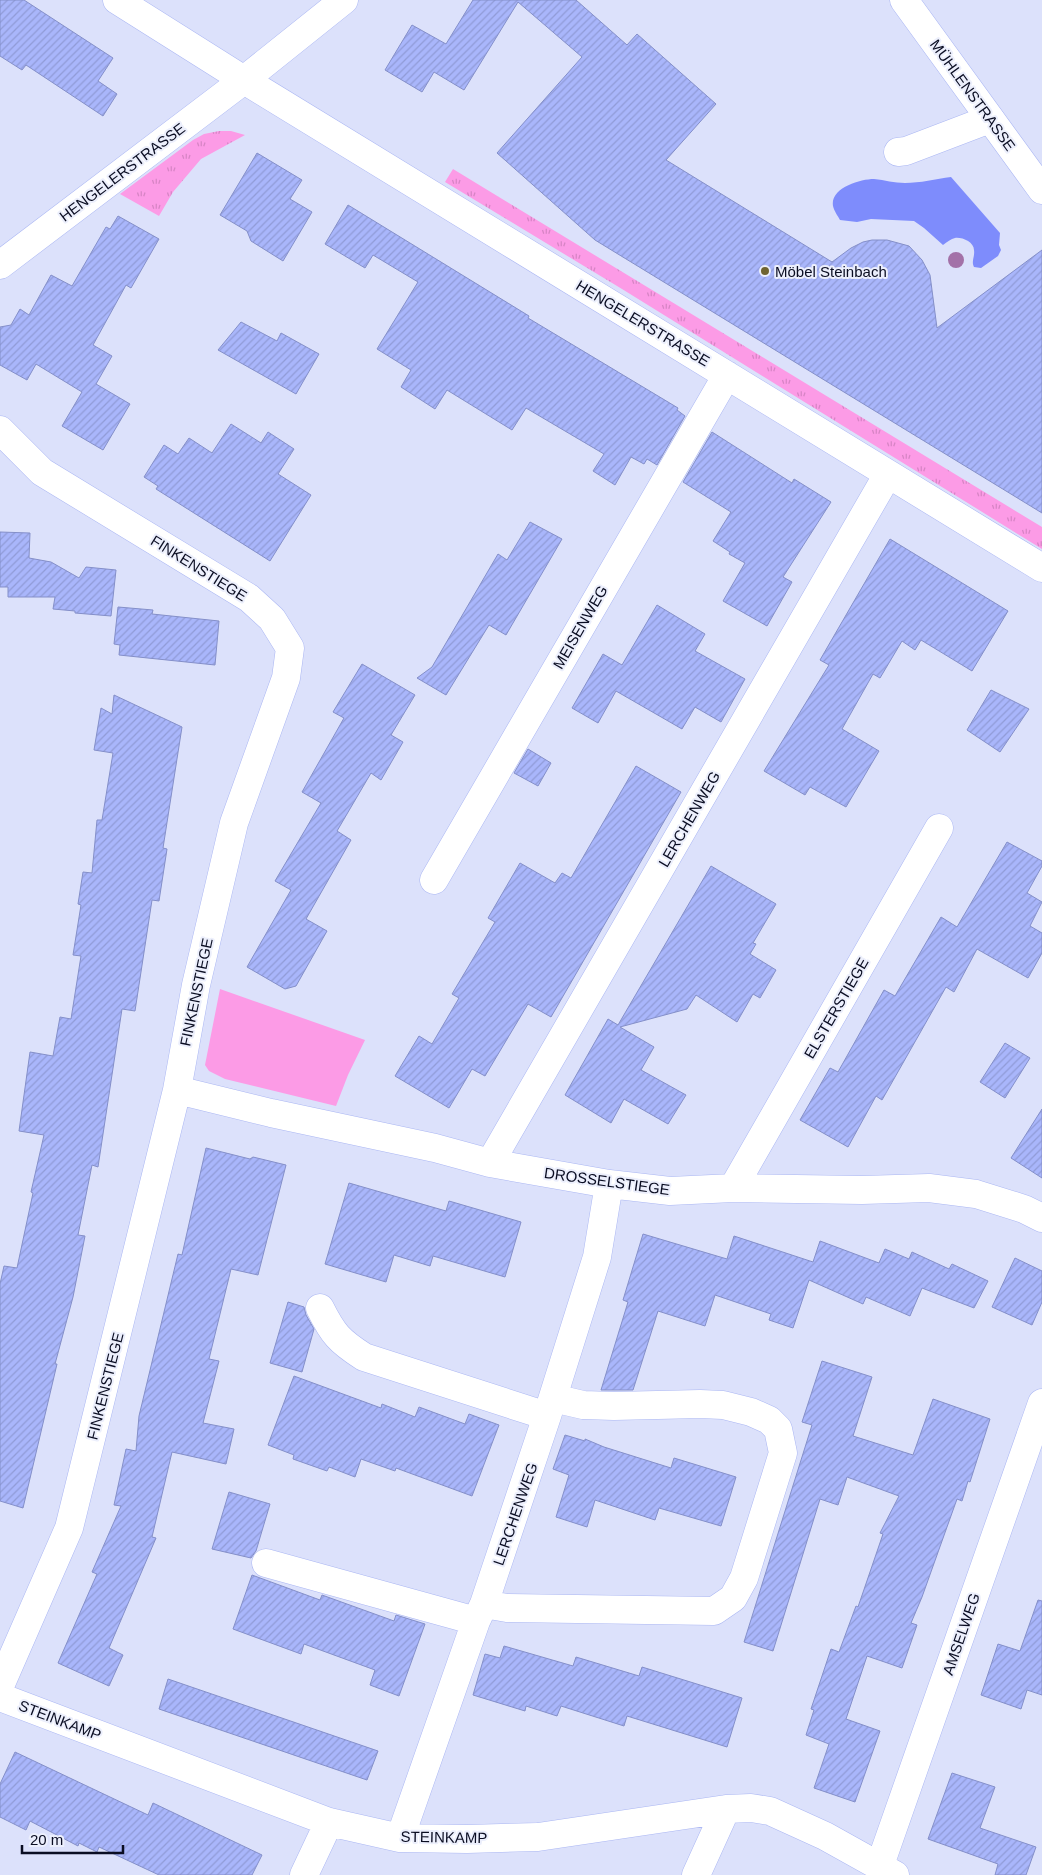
<svg xmlns="http://www.w3.org/2000/svg" width="1042" height="1875" viewBox="0 0 1042 1875" font-family="Arial,sans-serif">
  <style>
    .grass { fill: url(#grass-tufts) }
    .park { fill: #fc9be6 }
    .water { fill: #7e8cfc }
    .building { fill: url(#building-hatch); stroke: #848fc9 }
    .lines { fill: none; stroke-linecap: round; stroke-linejoin: round }
    .minor-casing { stroke: #abb7f3; stroke-width: 29 }
    .major-casing { stroke: #abb7f3; stroke-width: 29 }
    .minor { stroke: #fff; stroke-width: 28 }
    .major { stroke: #fff; stroke-width: 28 }
    .tree { fill: #a371a8 }
    .poi-dot { fill: #6f6330; stroke: #eceffc; stroke-width: 2 }
    .labels { text-anchor: middle; dominant-baseline: central; stroke-width: 4; stroke-linejoin: round; paint-order: stroke }
    .street-label { font-size: 15px; fill: #0a0d22; stroke: #eceffc }
    .poi-label { font-size: 15px; fill: #0a0d22; stroke: #eceffc; text-anchor: start }
  </style>
  <defs>
    <pattern id="grass-tufts" width="24" height="20" patternUnits="userSpaceOnUse" patternTransform="scale(1.25)"><rect width="24" height="20" fill="#fc9be6"/><path d="M3 7l-1-3M5 7V3M7 7l1-3M15 17l-1-3M17 17v-4M19 17l1-3" fill="none" stroke="#d784c5"/></pattern>
    <pattern id="building-hatch" width="6" height="6" patternUnits="userSpaceOnUse" patternTransform="scale(1.25)"><rect width="6" height="6" fill="#a9b6fb"/><path d="M-1 1l2-2M0 6l6-6M5 7l2-2" fill="none" stroke="#909bd7"/></pattern>
  </defs>
  <rect width="100%" height="100%" fill="#dce1fb"/>
  <path class="grass" d="M219,131H231L245,135L201,159L173,192L159,216L120,194L193,140L204,134Z
    M453,169L1042,527V549L622,289L445,182Z"/>
  <path class="park" d="M220,989L365,1040L348,1075L336,1106L225,1079L209,1071L205,1065Z"/>
  <path class="water" d="M951,177L1000,233L999,245L1001,250L998,256L981,268L974,267C971,261 975,257 974,250C974,242 962,237 955,238C951,239 947,242 943,245L924,228L914,221L871,219L857,222L840,220C838,216 834,211 833,206C830,188 860,179 874,179C885,180 894,183 905,183C920,183 936,179 951,177Z"/>
  <path class="building" d="M0,0H24L113,58L98,81L117,94L103,116L26,65L22,70L0,56Z
    M473,0H576L627,45L637,34L716,104L666,160L832,262L851,248L863,242L872,240H887L909,246L922,260L930,275L937,328L1042,250V513L595,240L497,153L582,57L518,2L464,90L434,72L422,92L385,70L412,25L446,44Z
    M257,153L302,180L290,199L312,212L283,261L251,241L247,231L220,215Z
    M348,205L529,316L528,318L678,408L677,410L685,416L657,465L647,459L644,464L631,457L615,485L593,471L604,454L526,408L512,430L447,390L435,409L401,387L411,370L377,349L418,282L373,255L365,268L325,244Z
    M118,216L159,239L131,288L126,285L93,345L112,356L96,384L130,404L103,450L62,426L82,392L36,364L27,380L0,365V327L11,325L20,309L29,315L51,275L72,286L106,227L110,229Z
    M241,322L277,341L281,333L319,354L296,394L218,350Z
    M231,424L261,443L268,432L294,449L278,474L311,495L270,561L156,489L158,486L144,477L164,445L178,454L189,438L212,453Z
    M712,432L792,483L794,479L831,502L783,577L792,582L767,626L723,601L745,563L729,554L730,552L713,541L731,512L683,482Z
    M530,522L562,539L506,635L489,625L446,695L417,678L432,667L498,554L507,560Z
    M0,532L30,533L29,558L51,562L79,578L86,567L116,570L111,616L75,613V611L53,609L55,597H8V587H0Z
    M890,539L1008,611L972,671L921,640L915,650L902,641L880,678L873,674L842,729L879,751L846,807L810,787L805,795L764,771L829,665L820,660Z
    M657,605L705,634L695,651L745,679L721,722L695,707L682,729L616,691L598,723L572,708L603,654L622,665Z
    M118,607L153,610L152,614L219,621L215,665L119,655L120,645L114,644Z
    M362,664L415,695L391,735L403,742L381,780L371,773L337,831L351,840L306,919L327,931L296,986L285,989L247,967L291,890L275,881L321,803L302,792L344,718L333,712Z
    M991,690L1029,709L1000,752L967,730Z
    M114,695L182,727L163,848L167,849L159,901L152,900L135,1011L122,1009L98,1167L92,1165L78,1235L85,1236L73,1297L55,1364H57L23,1508L0,1501V1284L4,1266L17,1268L33,1193L31,1192L44,1135L19,1131L30,1052L53,1056L60,1017L71,1019L81,956L73,955L81,905L78,904L83,872L92,873L97,820H102L113,753L94,750L101,708L112,714Z
    M528,749L551,763L538,786L514,773Z
    M636,766L681,792L551,1017L528,1004L485,1076L472,1069L449,1108L395,1076L419,1036L432,1044L459,998L452,994L495,922L488,918L520,863L555,883L562,873L571,878Z
    M1007,842L1042,861V866L1027,893L1042,902L1030,926L1042,933V953L1028,978L977,949L954,992L946,987L882,1100L876,1096L848,1147L800,1120L830,1068L838,1072L884,990L895,996L941,917L957,927Z
    M711,866L776,904L753,943L756,944L750,954L776,970L760,998L753,994L737,1022L696,995L687,1009L620,1027L654,1047L641,1070L686,1095L668,1124L624,1099L611,1123L565,1095L608,1019L618,1025Z
    M1005,1043L1030,1058L1005,1098L980,1082Z
    M1042,1109V1178L1011,1158Z
    M206,1148L250,1159L253,1157L286,1165L258,1275L231,1269L209,1359L219,1361L203,1423L234,1429L226,1464L172,1452L152,1537L156,1538L109,1648L123,1655L109,1686L58,1663L97,1574L92,1572L121,1506L114,1505L126,1449L136,1451L139,1416L178,1254L182,1255Z
    M349,1183L446,1211L449,1201L521,1222L505,1277L433,1256L430,1266L394,1255L386,1282L325,1264Z
    M643,1234L727,1259L734,1236L813,1262L820,1241L879,1263L885,1249L909,1259L912,1252L949,1269L952,1264L988,1281L974,1308L922,1288L910,1316L866,1297L863,1304L809,1280L793,1328L769,1320L771,1314L715,1295L705,1326L658,1311L633,1390H601L628,1302L623,1300Z
    M1015,1258L1042,1271V1302L1032,1325L992,1307Z
    M288,1302L304,1307L306,1315L314,1329L302,1372L270,1363Z
    M822,1361L872,1377L853,1436L913,1455L933,1399L990,1419L970,1482L968,1481L962,1501L957,1499L922,1597L911,1623L917,1625L902,1668L867,1656L846,1719L880,1731L855,1802L814,1788L829,1744L806,1735L814,1710L811,1709L831,1649L839,1652L856,1606L858,1607L883,1534L880,1533L899,1496L847,1477L838,1505L820,1499L773,1651L744,1642L812,1425L802,1422Z
    M294,1376L381,1408L382,1404L415,1417L419,1407L465,1424L469,1414L499,1425L472,1496L396,1468L395,1471L361,1459L355,1477L329,1467L327,1471L293,1459L294,1455L268,1445Z
    M565,1435L585,1441V1439L604,1447L671,1468L674,1458L736,1477L721,1526L659,1508L655,1520L595,1500L587,1527L556,1517L569,1475L553,1469Z
    M229,1492L270,1504L256,1551L251,1558L212,1549Z
    M252,1575L320,1600L322,1595L394,1621L396,1615L425,1624L399,1696L370,1685L375,1670L304,1644L301,1654L233,1629Z
    M1038,1600L1042,1601V1695L1027,1690L1021,1709L981,1695L998,1644L1020,1651Z
    M504,1646L573,1666L576,1657L639,1676L642,1667L742,1698L727,1747L627,1716L624,1726L561,1706L557,1716L526,1706L525,1711L473,1695L485,1654L500,1658Z
    M168,1679L378,1751L367,1780L159,1709Z
    M15,1752L148,1815L153,1803L262,1855L252,1875H159L99,1847L97,1852L79,1843L78,1846L30,1821L26,1830L0,1817V1784Z
    M952,1773L995,1787L980,1828L1036,1847L1026,1875H995L998,1864L928,1839Z"/>
  <g class="lines">
    <defs>
      <path id="minor" d="M117,0L244,80L1042,568
        M898,152L906,151L990,119
        M0,265L244,80L344,0
        M0,430L42,472L249,598L272,619L290,648L286,678L234,823L196,985L177,1090L69,1528L0,1686
        M434,880L727,375
        M177,1090L271,1113L435,1148L490,1163L609,1184L670,1191L733,1188L862,1190L929,1188L976,1194L1024,1209L1042,1218
        M490,1163L888,474
        M733,1188L939,828
        M320,1308C333,1334 339,1341 364,1357L547,1416
        M266,1563L476,1621
        M484,1604L507,1608L714,1611L733,1598L744,1578L783,1453L778,1429L769,1420L751,1412L723,1405L700,1404L614,1406L583,1405L553,1398
        M0,1697L329,1822L400,1838L467,1839L538,1837L726,1809L751,1808L770,1811L825,1836L895,1875
        M400,1838L476,1621L484,1604L547,1416L597,1257L609,1184
        M880,1865L1042,1403
        M304,1875L329,1822
        M696,1875L726,1809"/>
      <path id="major" d="M904,0L1042,190"/>
    </defs>
    <use href="#minor" class="minor-casing"/>
    <use href="#major" class="major-casing"/>
    <use href="#minor" class="minor"/>
    <use href="#major" class="major"/>
  </g>
  <circle class="tree" cx="956" cy="260" r="8"/>
  <circle class="poi-dot" cx="765" cy="271" r="5"/>
  <g class="labels">
    <g class="street-label">
      <text transform="translate(973 95) rotate(54)">MÜHLENSTRASSE</text>
      <text transform="translate(122 172) rotate(-37)">HENGELERSTRASSE</text>
      <text transform="translate(643 323) rotate(31)">HENGELERSTRASSE</text>
      <text transform="translate(199 568) rotate(32)">FINKENSTIEGE</text>
      <text transform="translate(580 627) rotate(-60)">MEISENWEG</text>
      <text transform="translate(689 819) rotate(-60)">LERCHENWEG</text>
      <text transform="translate(196 992) rotate(-78)">FINKENSTIEGE</text>
      <text transform="translate(836 1008) rotate(-60)">ELSTERSTIEGE</text>
      <text transform="translate(607 1181) rotate(8)">DROSSELSTIEGE</text>
      <text transform="translate(105 1386) rotate(-76)">FINKENSTIEGE</text>
      <text transform="translate(515 1514) rotate(-71)">LERCHENWEG</text>
      <text transform="translate(961 1634) rotate(-71)">AMSELWEG</text>
      <text transform="translate(60 1720) rotate(21)">STEINKAMP</text>
      <text transform="translate(444 1837) rotate(1)">STEINKAMP</text>
    </g>
    <g class="poi-label">
      <text x="775" y="271">Möbel Steinbach</text>
    </g>
  </g>
  <path d="M22 1845v8h101v-8" fill="none" stroke="#0a0d22" stroke-width="2.5"/>
  <text x="30" y="1845" font-size="15" fill="#0a0d22" stroke="#eceffc" stroke-width="4" paint-order="stroke">20 m</text>
</svg>
